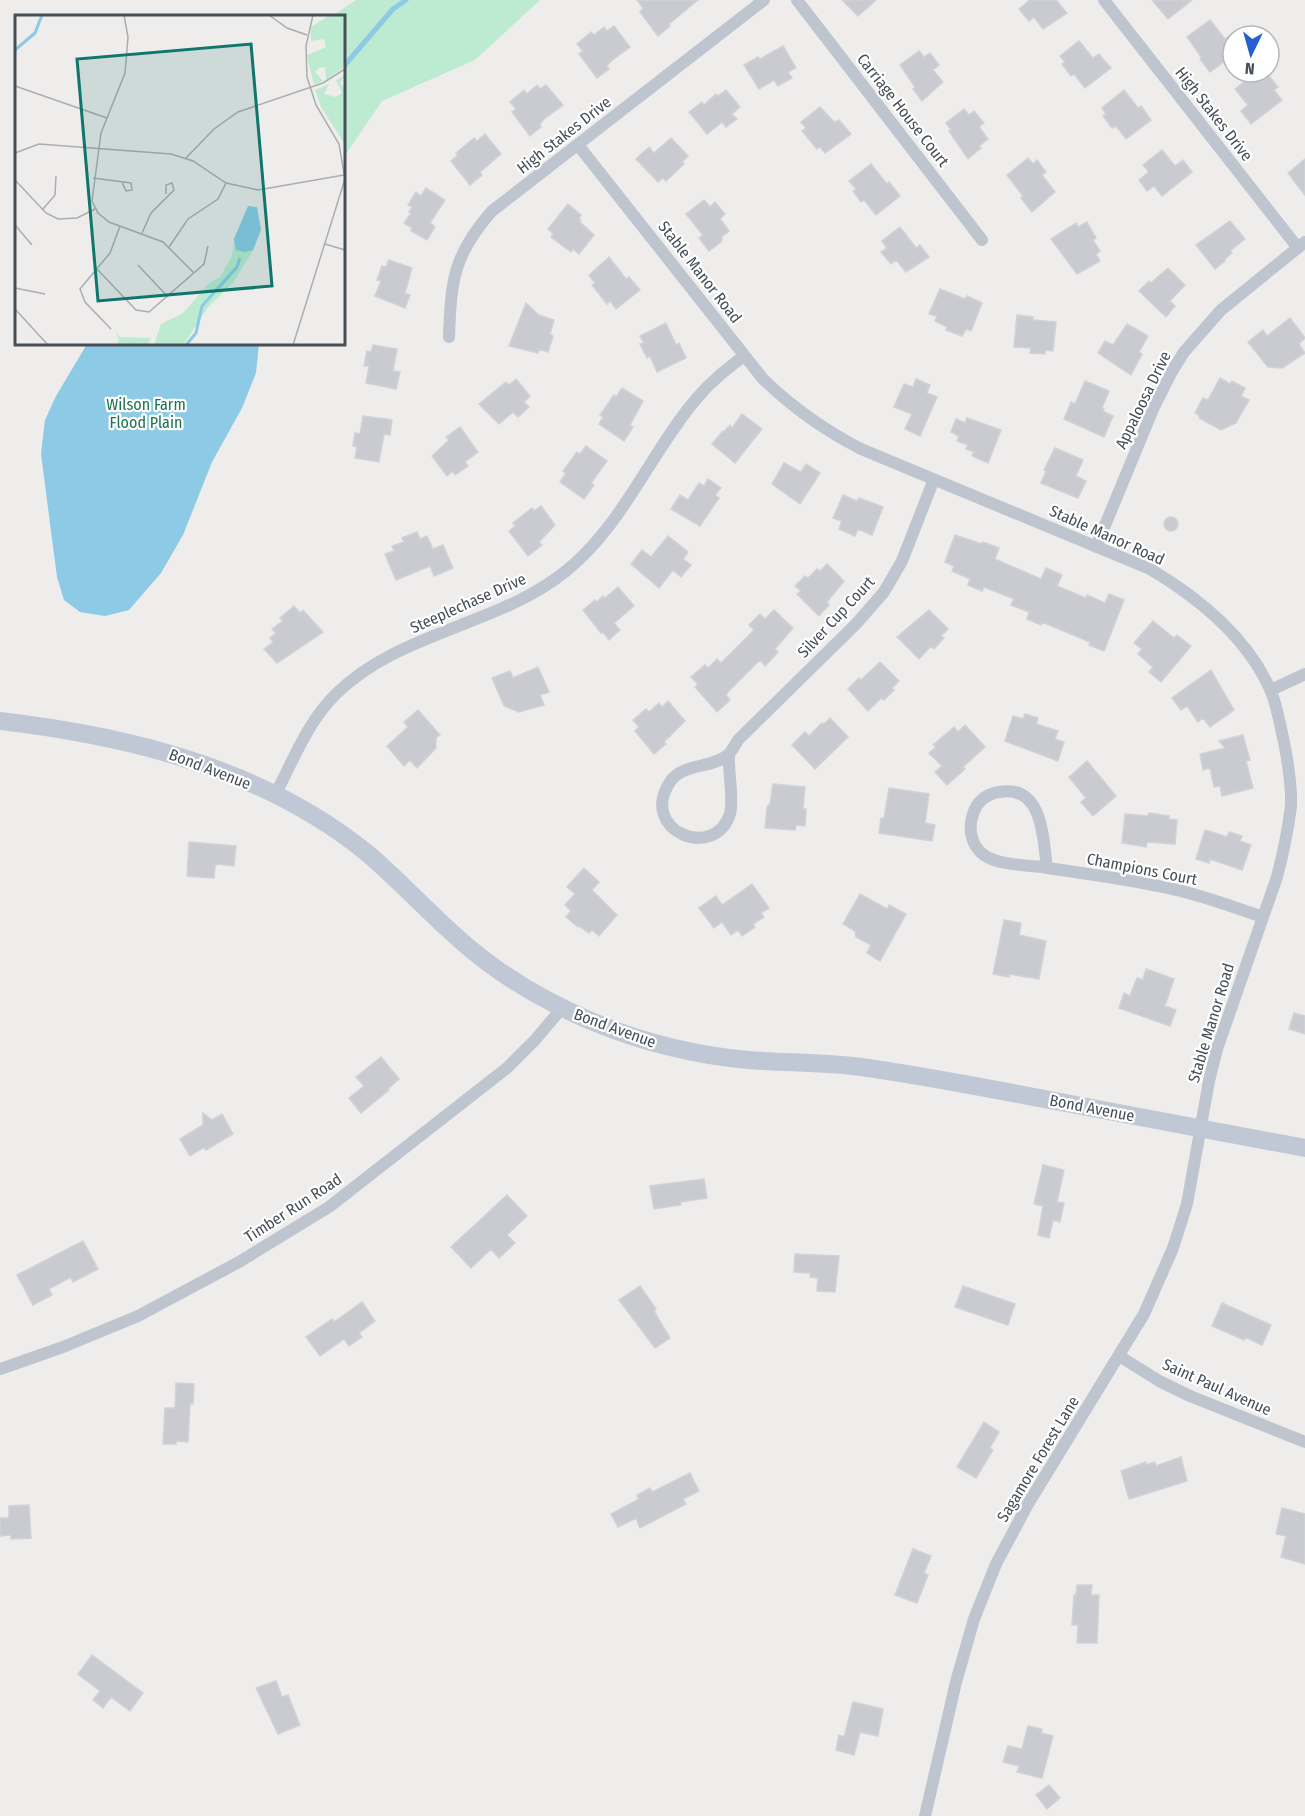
<svg xmlns="http://www.w3.org/2000/svg" width="1305" height="1816" viewBox="0 0 1305 1816" font-family="'Fira Sans Condensed',sans-serif">
  <style>
    .green { fill: #bcebd2 }
    .water { fill: #8ccae5 }
    .lines { fill: none; stroke-linecap: round; stroke-linejoin: round }
    .stream { stroke: #8ccae5; stroke-width: 5 }
    .building { fill: #cacbd1; stroke: #d0d2d7; stroke-width: 1.5 }
    .street { stroke: #bec5ce; stroke-width: 12 }
    .secondary { stroke: #bfc8d4; stroke-width: 18 }
    .labels { text-anchor: middle; dominant-baseline: central; stroke-width: 4.5; stroke-linejoin: round; paint-order: stroke }
    .street-label { font-size: 16px; fill: #464e58; stroke: #fff }
    .park-label { font-size: 16px; fill: #1c7350; stroke: #fff }
    .inset-river { fill: none; stroke: #8ccae5; stroke-width: 3 }
    .inset-road { fill: none; stroke: #abadb1; stroke-width: 1.5 }
    .view { fill: #0f766e; fill-opacity: 0.15; stroke: #0f766e; stroke-width: 3 }
    .inset-edge { fill: none; stroke: #464e58; stroke-width: 3 }
  </style>
  <rect width="100%" height="100%" fill="#efecec"/>
  <path class="green" d="M356,0H540L475,60L382,101L344,157V16H332Z"/>
  <path class="water" d="M87,344H259L256,373L242,408L212,462L183,535L161,573L129,610L105,616L80,612L64,600L57,577L41,454L45,420L56,396Z"/>
  <g class="lines">
    <path class="stream" d="M344,66L393,9L406,0"/>
  </g>
  <path class="building" d="M637,0H698L669,24L670,26L658,36L640,12L643,8Z
    M842,0H876L858,16Z
    M1030,0H1056L1067,13L1043,29L1034,17L1029,21L1019,9Z
    M1152,0H1192L1168,19Z
    M1210,20L1225,39L1233,33V55L1210,72L1200,59L1202,58L1187,37Z
    M614,26L630,47L611,61L607,66L609,69L597,78L579,54L583,51L577,44L591,32L594,35L604,27L607,31Z
    M1079,41L1093,58L1099,54L1111,68L1085,88L1074,74L1071,76L1062,64L1065,62L1060,56Z
    M783,46L796,68L788,72L792,78L778,86L774,80L759,89L744,65L758,57L760,59Z
    M919,51L924,57L930,53L939,65L933,70L943,82L922,101L913,89L915,87L900,65Z
    M1255,73L1262,81L1269,76L1278,87L1274,90L1282,100L1251,124L1241,111L1248,105L1235,89Z
    M537,85L540,89L546,85L563,105L544,119L540,124L541,127L530,136L512,112L516,109L510,102L524,90L527,94Z
    M726,90L740,107L732,114L737,119L726,127L722,122L707,134L689,112L702,102L704,105L716,94L718,96Z
    M1124,90L1138,108L1141,106L1151,120L1126,139L1116,126L1112,128L1103,116L1106,114L1102,108Z
    M820,107L832,120L835,122L839,120L851,134L825,153L820,147L817,149L802,131L806,128L801,122Z
    M964,109L969,115L974,111L984,123L979,127L988,139L979,146L981,148L968,159L949,131L951,130L946,123Z
    M485,134L501,154L480,172L482,175L470,185L451,161L458,155L456,153L474,138L477,141Z
    M671,138L688,156L682,162L684,164L666,181L663,178L658,182L636,159L649,147L654,153Z
    M1162,150L1175,166L1183,160L1192,172L1162,196L1154,186L1147,191L1139,180L1149,172L1143,165Z
    M1028,158L1033,164L1037,160L1046,172L1042,175L1055,192L1032,212L1021,198L1023,196L1007,175Z
    M1305,159V195L1288,173Z
    M871,164L887,184L889,182L900,196L876,215L864,200L861,202L853,191L856,189L849,181Z
    M426,188L445,200L430,223L435,227L427,240L411,231L412,228L404,223L411,213L409,212L412,207L408,205L416,192L421,196Z
    M704,200L710,207L715,202L725,214L720,219L729,231L721,237L722,239L721,242L709,251L699,238L703,235L686,214Z
    M568,204L581,215L579,219L581,220L580,222L594,235L579,254L573,249L571,252L551,237L553,234L548,229Z
    M1230,221L1245,239L1230,251L1232,253L1224,260L1225,261L1215,269L1196,245Z
    M1087,222L1096,238L1093,240L1100,251L1096,254L1100,261L1077,274L1051,239L1076,223L1078,227Z
    M900,227L916,248L920,245L929,257L906,272L896,260L891,264L881,252L887,248L882,241Z
    M609,257L626,279L629,277L640,290L616,309L610,301L607,304L592,285L595,283L589,275Z
    M389,260L412,268L405,293L410,295L405,308L375,296L381,281L377,280L382,266L386,267Z
    M1168,268L1185,285L1170,301L1175,306L1166,317L1139,291L1149,281L1151,283Z
    M940,289L965,299L967,296L982,303L971,331L966,329L962,336L946,330L947,327L935,321L937,316L929,314Z
    M526,303L539,315L554,320L550,334L553,336L548,352L539,349L538,353L509,346Z
    M1017,315L1033,317V320L1056,322L1053,351L1045,350V354L1030,353L1031,348L1014,347Z
    M1290,318L1305,338L1299,344L1305,353L1282,368L1268,367L1248,342L1263,330L1267,336Z
    M666,323L676,345L679,343L686,358L657,372L650,356L647,358L640,344L644,343L640,336Z
    M1127,324L1148,336L1139,352L1142,354L1131,375L1098,353L1105,341L1113,345Z
    M373,345L397,349L393,371L400,372L396,389L366,383L369,366H364L367,351L371,352Z
    M1220,378L1230,384L1232,381L1245,388L1241,396L1249,400L1236,423L1221,430L1199,418L1200,416L1195,413L1203,398L1208,400Z
    M516,379L530,396L524,402L529,407L518,417L513,412L499,424L479,404L506,382L509,385Z
    M916,379L930,385L927,393L937,397L920,436L905,429L912,414L894,407L904,384L913,387Z
    M1085,381L1109,391L1102,408L1104,409L1103,411L1113,416L1104,437L1064,419L1071,402L1075,404Z
    M622,388L643,401L630,425L633,427L624,441L599,424L603,417L600,415L614,395L616,397Z
    M742,414L762,429L735,463L712,444L723,431L724,432L730,425L732,428Z
    M363,416L392,420L390,435L384,434L379,462L355,458L357,447L353,446L355,433L360,434Z
    M967,418L1001,430L988,463L972,456L974,452L966,449L968,445L957,441L959,436L951,432L956,419L965,423Z
    M460,427L478,452L465,462L468,466L455,475L453,471L447,476L432,456L449,440L446,437Z
    M586,446L607,461L591,483L594,485L584,499L560,482L566,473L563,471L577,452L580,454Z
    M1055,448L1083,460L1076,476L1086,481L1078,498L1041,483L1046,471L1044,470Z
    M784,463L801,472L806,464L820,473L800,504L772,484Z
    M708,479L721,488L715,495L719,498L700,526L671,509L680,495L688,500L699,483L704,486Z
    M843,495L857,501L859,498L883,507L872,535L858,529L855,536L839,529L842,521L833,518Z
    M541,506L555,525L539,542L542,545L528,556L509,531L515,526L513,523L532,508L534,511Z
    M1164 524a7 7 0 1 1 14 0a7 7 0 1 1-14 0Z
    M417,532L420,539L427,536L433,549L443,545L453,568L434,576L430,566L396,580L385,554L394,551L392,546L404,542L402,538Z
    M955,535L982,544L983,542L999,548L995,559L1041,579L1046,568L1062,575L1057,586L1086,598L1087,595L1105,603L1109,594L1124,600L1104,651L1089,645L1090,642L1042,622L1041,625L1027,619L1029,612L1011,605L1014,599L984,587L982,591L968,585L970,579L952,571L954,566L945,562Z
    M668,536L688,552L683,559L691,565L681,577L673,570L659,588L631,564L642,550L651,557Z
    M827,564L844,581L827,602L829,605L819,616L797,594L801,591L795,586L805,576L808,578L817,569L820,571Z
    M618,587L634,606L614,623L620,630L609,640L603,632L601,633L583,610L595,600L597,602L603,596L605,598Z
    M294,606L300,613L303,610L323,632L277,663L264,649L273,642L270,638L276,633L272,629L283,621L280,618Z
    M774,610L793,628L775,649L778,652L765,666L760,660L729,691L726,695L730,700L717,712L695,687L698,684L691,677L705,665L708,668L717,659L721,663L754,630L749,625L760,614L765,619Z
    M929,610L948,629L941,636L944,638L934,649L931,646L919,659L897,637Z
    M1153,621L1174,638L1177,635L1191,646L1161,682L1149,672L1153,667L1138,654L1142,649L1134,643Z
    M880,662L899,681L892,688L894,690L884,700L881,698L868,711L848,689L859,678L861,680Z
    M538,667L549,692L540,695L544,705L519,712L504,706L492,678L510,671L513,678Z
    M1211,670L1234,710L1210,727L1203,718L1198,722L1187,706L1181,710L1172,698Z
    M668,701L685,721L664,742L666,744L654,754L635,731L639,727L633,720L646,709L649,712L659,703L662,707Z
    M418,710L440,735L436,738V748L417,768L410,760L404,766L387,746L408,727L404,722Z
    M1025,714L1038,718L1036,724L1058,731L1055,739L1064,742L1058,761L1005,741L1013,716L1023,719Z
    M830,718L848,737L815,769L792,745L805,732L809,736L822,723L824,724Z
    M965,725L985,747L963,767L965,769L947,785L935,772L942,766L929,753L936,747L933,745L954,727L958,732Z
    M1243,735L1250,760L1246,761L1253,788L1222,796L1220,786L1214,787L1210,768L1203,770L1200,754L1225,748L1219,741Z
    M1087,761L1116,796L1094,815H1092L1081,802L1086,798L1069,777Z
    M773,784L805,787L803,809H806L805,826L796,825L795,830L765,828L767,807L770,804Z
    M889,788L929,794L925,823L935,825L932,841L879,833L881,818H884Z
    M1149,813L1169,816V819L1177,820L1175,844L1147,842L1146,847L1122,843L1125,814L1148,816Z
    M1205,830L1227,837L1229,832L1242,836L1240,841L1251,845L1242,870L1210,859L1209,863L1196,859Z
    M189,842L236,846L234,866L218,864L215,866L214,878L187,876Z
    M584,868L599,882L592,890L617,915L599,936L592,930L589,933L579,926L578,927L566,917L571,911L565,905L575,894L567,887Z
    M752,884L769,908L761,913L764,917L753,924L755,927L742,936L738,930L731,935L722,922L714,928L699,908L716,896L722,905Z
    M860,894L887,909L889,905L906,914L880,961L867,953L871,945L856,937L855,931L843,924Z
    M1004,920L1021,923L1019,935L1046,941L1039,979L1009,974V977L993,974Z
    M1146,969L1174,979L1165,1006L1176,1010L1170,1026L1119,1008L1124,993L1130,996L1137,978L1143,980Z
    M1294,1013L1305,1016V1034L1289,1029Z
    M381,1057L399,1079L388,1089L389,1090L361,1113L349,1098L364,1086L356,1077Z
    M203,1113L212,1120L222,1114L233,1134L206,1150L204,1147L190,1156L180,1139L203,1125Z
    M1043,1165L1064,1170L1057,1202L1064,1203L1060,1222L1053,1220L1049,1238L1038,1235L1043,1206L1034,1204Z
    M704,1179L707,1198L680,1202L681,1205L654,1209L650,1186Z
    M507,1195L527,1216L507,1235L515,1243L499,1258L491,1249L471,1268L451,1247Z
    M83,1241L98,1269L73,1282L71,1277L49,1289L52,1295L33,1305L17,1275Z
    M795,1254L839,1256L835,1292L817,1291L818,1278L810,1277V1273L794,1272Z
    M640,1286L656,1309L654,1311L670,1338L655,1348L619,1300Z
    M963,1286L1015,1304L1008,1325L955,1307Z
    M362,1302L375,1321L359,1333L362,1337L349,1346L344,1339L320,1356L306,1337L332,1319L334,1322Z
    M1222,1303L1271,1325L1262,1345L1245,1337L1244,1340L1212,1326Z
    M176,1383L194,1384L193,1404H190L188,1442L176,1441V1444H163L165,1408H175Z
    M984,1422L999,1432L990,1448L993,1450L976,1478L957,1467Z
    M1181,1457L1187,1481L1129,1499L1121,1471L1146,1462V1465L1155,1462L1156,1466Z
    M690,1473L699,1491L683,1499L686,1504L640,1528L636,1518L618,1527L611,1514L639,1499L637,1495L650,1488L652,1492Z
    M29,1505L31,1538L11,1539V1535L0,1536V1518H9V1506Z
    M1282,1508L1305,1514V1564L1281,1557L1286,1536L1276,1534Z
    M913,1549L931,1556L924,1573L928,1575L917,1603L895,1595Z
    M1077,1585H1092L1091,1595H1099L1097,1643H1077L1078,1625H1072L1074,1595H1076Z
    M92,1655L143,1693L130,1711L111,1697L103,1708L93,1700L100,1691L78,1674Z
    M276,1681L282,1697L288,1695L300,1725L278,1734L256,1688Z
    M853,1702L883,1709L878,1736L860,1732L854,1755L836,1750L839,1735L844,1737Z
    M1028,1726L1042,1729L1041,1733L1053,1736L1042,1778L1017,1772L1019,1766L1003,1762L1008,1746L1022,1749Z
    M1049,1785L1060,1798L1047,1809L1036,1795Z"/>
  <g class="lines">
    <path class="street" d="M797,0L982,240
      M1104,0L1298,248
      M578,145L763,379C793,408 824,430 861,449L1150,569C1199,598 1246,636 1270,689C1277,705 1280,725 1284,742C1288,763 1292,785 1291,806C1288,830 1283,854 1277,877L1217,1049L1209,1081L1187,1204L1173,1248L1144,1314L1028,1504L996,1564L974,1619L956,1682L925,1816
      M449,337C451,281 453,255 492,211L764,0
      M1096,547L1154,407L1171,373L1184,352L1221,310L1305,242
      M1271,690L1305,674
      M729,754C728,771 734,800 730,814C714,862 638,830 670,782C682,763 711,769 728,755C732,751 735,745 738,740L856,624L884,592L902,561L934,479
      M275,795C293,761 308,721 336,694C400,631 498,626 566,571C624,524 650,453 697,398C711,381 727,369 744,356
      M1047,868C1043,838 1043,784 999,792C986,794 977,802 973,814C968,828 971,846 984,855C998,865 1024,865 1041,867C1085,874 1129,879 1172,889C1202,895 1233,907 1263,917
      M1119,1356L1161,1382L1190,1396L1305,1442
      M0,1369L63,1347L138,1316L239,1262L329,1207L507,1068L535,1040L562,1008"/>
    <path class="secondary" d="M0,721C129,736 264,769 367,853C399,880 428,912 460,940C498,974 544,1001 591,1021C641,1042 694,1055 748,1060C785,1063 823,1062 861,1067C926,1076 991,1089 1055,1101C1139,1116 1222,1132 1305,1148"/>
  </g>
  <g class="labels">
    <g class="street-label">
      <text transform="translate(903 110) rotate(52)">Carriage House Court</text>
      <text transform="translate(1214 114) rotate(52)">High Stakes Drive</text>
      <text transform="translate(564 135) rotate(-38)">High Stakes Drive</text>
      <text transform="translate(700 272) rotate(52)">Stable Manor Road</text>
      <text transform="translate(1143 400) rotate(-64)">Appaloosa Drive</text>
      <text transform="translate(1107 535) rotate(24)">Stable Manor Road</text>
      <text transform="translate(468 603) rotate(-24)">Steeplechase Drive</text>
      <text transform="translate(836 617) rotate(-47)">Silver Cup Court</text>
      <text transform="translate(210 769) rotate(21)">Bond Avenue</text>
      <text transform="translate(1142 869) rotate(11)">Champions Court</text>
      <text transform="translate(1211 1023) rotate(-73)">Stable Manor Road</text>
      <text transform="translate(615 1028) rotate(20)">Bond Avenue</text>
      <text transform="translate(1092 1108) rotate(11)">Bond Avenue</text>
      <text transform="translate(293 1208) rotate(-33)">Timber Run Road</text>
      <text transform="translate(1217 1387) rotate(24)">Saint Paul Avenue</text>
      <text transform="translate(1038 1459) rotate(-59)">Sagamore Forest Lane</text>
    </g>
    <g class="park-label">
      <text x="146" y="404">Wilson Farm<tspan x="146" dy="18">Flood Plain</tspan></text>
    </g>
  </g>
  <g transform="translate(15 15)">
    <rect width="330" height="330" fill="#efecec"/>
    <path d="M315,0H330L329,52L311,65L310,52L304,53L300,57L308,66L299,70L292,40L311,32L309,24L296,26V12ZM330,60L325,68L330,74L329,128L306,92L300,75L314,69L309,79L321,82L327,78L321,65ZM229,207L242,220L240,232L218,268L193,292L169,329L139,330L146,309L168,298L193,269L205,262L217,241L220,220ZM100,316L105,322L136,323L133,330H102L104,324Z" fill="#bcebd2"/>
    <path d="M233,191L242,192L246,215L238,235L230,237L221,235L219,224Z" fill="#8ccae5"/>
    <path class="inset-river" d="M0,35L20,18L27,0M171,330L181,318L187,291L222,252L225,243"/>
    <path class="inset-road" d="M109,0L113,22L110,58L86,118L77,186L83,198L94,207L148,227L179,258M254,0L272,13L292,20M0,71L92,103M0,138L24,129L156,139L178,146L211,168L243,175L329,160M171,143L199,114L223,97L308,68L330,54M78,163L116,168L117,175L111,176L107,167M0,165L31,198L43,204L62,203L80,194M28,194L40,180L41,161M0,210L17,230M127,218L136,198L159,175L157,168L151,170V179M310,229L330,235M154,232L173,204L203,184L211,168M123,250L153,282M81,253L121,295L134,297L189,249L193,231M0,273L30,279M0,294L33,330M96,314L70,287L65,274L95,238L105,211M278,330L330,164L324,129L301,90L292,62L291,31L298,0"/>
    <path class="view" d="M236,29L257,271L83,286L62,44Z"/>
    <rect width="330" height="330" class="inset-edge"/>
  </g>
  <g transform="translate(1251 54) rotate(185)"><circle r="28" fill="#ffffff" stroke="#b5b8bc" stroke-width="1.5"/>
  <path d="M0-4.5L10 22L0 15L-10 22Z" fill="#2560d0"/>
  <text y="-9" font-size="16" font-weight="bold" text-anchor="middle" fill="#464e58">N</text>
  </g>
</svg>
